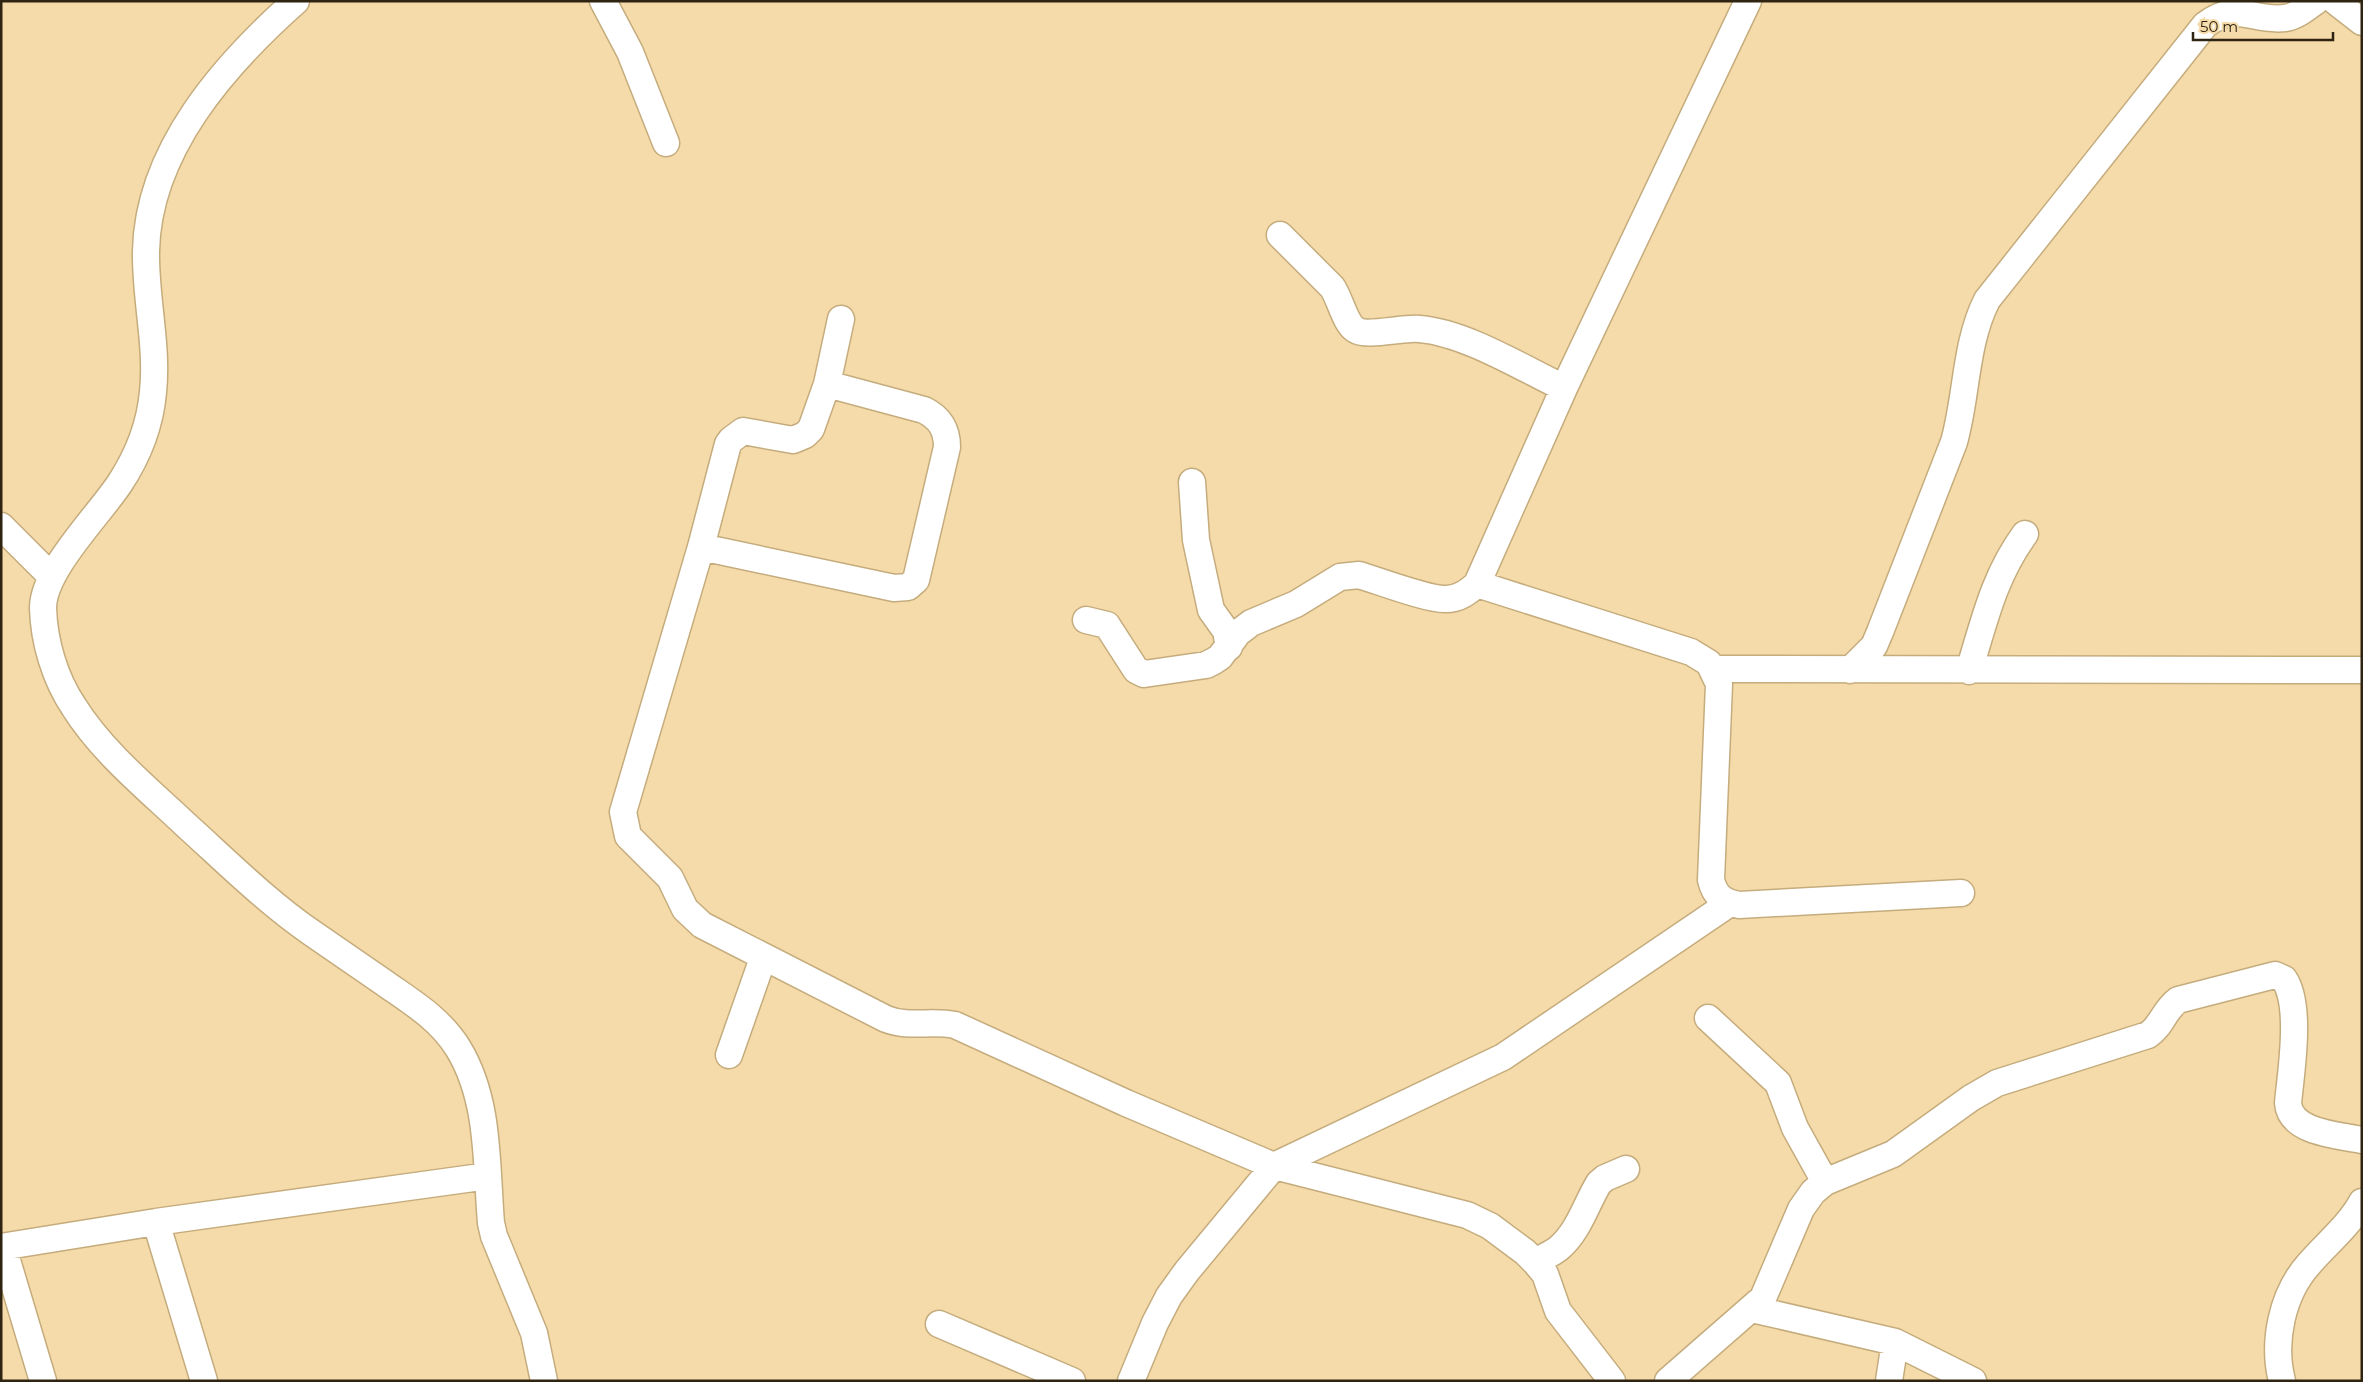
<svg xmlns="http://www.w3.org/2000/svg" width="2363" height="1382" viewBox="0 0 2363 1382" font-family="Montserrat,sans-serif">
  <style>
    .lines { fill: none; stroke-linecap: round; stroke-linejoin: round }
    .minor-casing { stroke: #c5ac7d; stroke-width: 29 }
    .minor { stroke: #fff; stroke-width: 26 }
  </style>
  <rect width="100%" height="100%" fill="#f5dbaa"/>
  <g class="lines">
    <defs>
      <path id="minor" d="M296,1C225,64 148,150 146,251C145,298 158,345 153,392C150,426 139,454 120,483C99,515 43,570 43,608C44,642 55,679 74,707C103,753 148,789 187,826C228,863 267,902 312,933C337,950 361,967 386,984C413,1003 440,1019 458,1048C490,1100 486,1164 491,1223L494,1236L534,1333L544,1381
        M603,1L630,52L666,143
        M2335,1L2362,22
        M1280,235L1332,287C1340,298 1345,324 1356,330C1367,337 1404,327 1420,329C1466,333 1522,368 1564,388
        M841,319L827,384L811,429L805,435L793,440L743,431L731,440L728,444L701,547L623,812L628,836L670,878L685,909L702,925L886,1019C909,1028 931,1020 955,1025L1126,1103L1274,1166L1467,1215L1490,1226L1525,1252L1535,1262L1545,1274L1558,1311L1612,1381
        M1192,482L1196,540L1211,610L1226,631L1229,647
        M1,526L51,576
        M701,547L894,588L908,587L916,580L947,447C947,429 940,418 924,410L827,384
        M1477,584L1691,652L1709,663L1719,684L1711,880C1715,896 1723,902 1739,905L1961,893
        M1086,620L1107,625L1136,670L1144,674L1206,665L1214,661L1220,657L1238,633L1251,623L1296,604L1340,577L1359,575C1379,581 1429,600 1446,599C1459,599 1468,592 1477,584L1564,388L1748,1
        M1714,669L2362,670
        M1850,670L1874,646L1880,632L1954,442C1967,396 1965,343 1987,300L2205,25C2238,0 2251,22 2285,18C2296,17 2306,8 2316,1
        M1969,671C1984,622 1994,576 2025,534
        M1708,1018L1778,1083L1795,1128L1825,1182
        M729,1055L763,958
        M156,1222L204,1381
        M1,1247L156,1222L488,1176
        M3,1247L43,1381
        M1535,1262C1543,1257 1552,1254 1559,1248C1579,1231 1586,1204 1599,1183L1605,1178L1626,1169
        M1752,1309L1895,1342L1973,1381
        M939,1324L1072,1381
        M1131,1381L1155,1323L1169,1296L1187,1271L1274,1166L1503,1057L1730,903
        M1668,1381L1763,1298L1801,1209L1813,1192L1825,1182L1893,1154L1971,1098L1997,1083L2148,1035C2162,1026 2164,1010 2178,1000L2275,975L2284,979C2302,1005 2291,1072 2288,1103C2290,1133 2339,1135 2362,1140
        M1889,1381L1895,1342
        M2282,1381C2272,1342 2282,1294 2309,1264C2326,1244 2349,1226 2362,1202"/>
    </defs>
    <use href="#minor" class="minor-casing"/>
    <use href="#minor" class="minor"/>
  </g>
  <rect width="2363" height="1382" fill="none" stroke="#2e2411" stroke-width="5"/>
  <path d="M2193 32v8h140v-8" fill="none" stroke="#2e2411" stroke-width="2.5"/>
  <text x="2200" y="32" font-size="15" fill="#2e2411" stroke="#f5dbaa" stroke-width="4" paint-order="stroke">50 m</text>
</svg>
